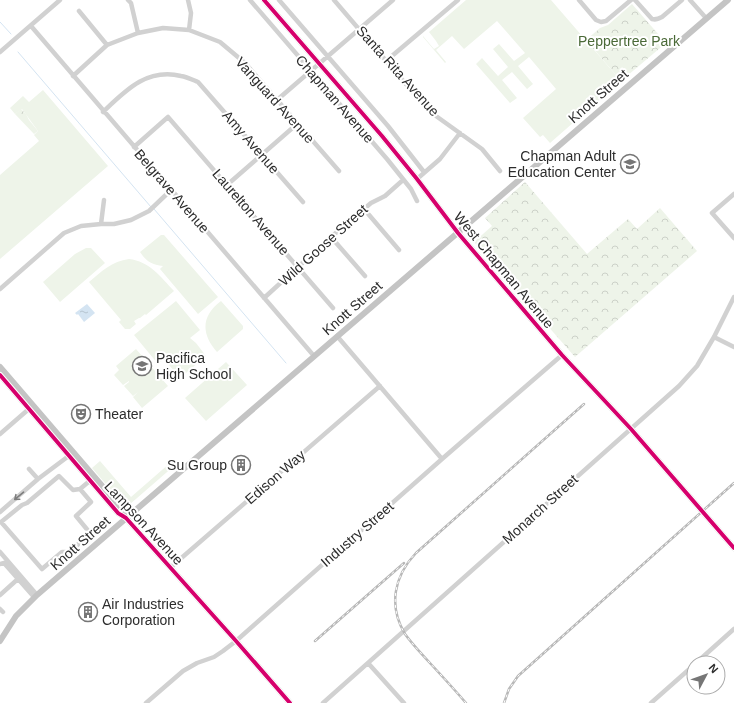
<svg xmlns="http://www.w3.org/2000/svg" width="734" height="703" viewBox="0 0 734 703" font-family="Arial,sans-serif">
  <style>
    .grass { fill: #eef4e9 }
    .forest { fill: url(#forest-crowns) }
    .water { fill: url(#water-ripples) }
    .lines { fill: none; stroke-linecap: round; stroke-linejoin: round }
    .stream { stroke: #d4e4f2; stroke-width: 1 }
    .minor { stroke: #d1d1d1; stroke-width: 4.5 }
    .major { stroke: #c4c4c4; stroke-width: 6 }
    .rail-casing { stroke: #b8b8b8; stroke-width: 2.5 }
    .rail { stroke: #fff; stroke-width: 1; stroke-dasharray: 3; stroke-linecap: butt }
    .cycleway-casing { stroke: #fff; stroke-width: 6 }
    .cycleway { stroke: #d6006c; stroke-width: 4 }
    .oneway { stroke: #7e7e7e }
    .labels { text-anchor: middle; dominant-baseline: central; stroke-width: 4; stroke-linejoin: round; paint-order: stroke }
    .park-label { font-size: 14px; fill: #4a6937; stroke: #fff }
    .street-label { font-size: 14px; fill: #2c2c2c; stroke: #fff }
    .poi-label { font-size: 14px; fill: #2c2c2c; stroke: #fff; text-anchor: start }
  </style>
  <defs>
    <pattern id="forest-crowns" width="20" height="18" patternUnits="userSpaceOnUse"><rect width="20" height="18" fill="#eef4e9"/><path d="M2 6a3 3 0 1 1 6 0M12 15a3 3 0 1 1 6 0" fill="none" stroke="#ccd1c8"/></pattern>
    <pattern id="water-ripples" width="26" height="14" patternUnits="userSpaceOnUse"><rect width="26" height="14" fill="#d4e4f2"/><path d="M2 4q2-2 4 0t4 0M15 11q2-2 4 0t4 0" fill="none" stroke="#b6c4d0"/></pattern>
  </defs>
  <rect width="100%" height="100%" fill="#fff"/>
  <path class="grass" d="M466,0H551L621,81L550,143L543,135L540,137L523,118L556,89L529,57L518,66L533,84L527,89L512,72L502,80L517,98L510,103L476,64L482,58L498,76L508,67L493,49L499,44L514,61L525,53L497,21L464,49L452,36L436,50L446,62L445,63L423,37V36L434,49L439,46L436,41L429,32Z
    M43,90L108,166L0,259V175L39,141L34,135L38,131L22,109L15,114L10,108L23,96L29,102Z
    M161,235H164L218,297L198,314L160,269L163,266C152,265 146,261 140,252Z
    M86,248H91L105,263L60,302L43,282L75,254Z
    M129,259C149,261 161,277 174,291L146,315L145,314L140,318H139L134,321L136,324L130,329H125L119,322L121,320L89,282C101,272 112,261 129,259Z
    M176,301L200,330L190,338L196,343L206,356L180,378L164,359L158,364L134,335Z
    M221,301L243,326V329L217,352C201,334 201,316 221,301Z
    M136,349L168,386L142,408L133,397L138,392L133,396L124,386L129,382V381L123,385L114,375L119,370L116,366Z
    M226,362L247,385L206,421L185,398Z
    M100,461L131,497L170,463L174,466L129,505L123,504L92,468Z"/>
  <path class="forest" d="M632,4L666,43L621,81L586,40L600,28L608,25Z
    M21,109L26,114L29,120L38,131L34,134L15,114Z
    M525,182L587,254L628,219L637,229L660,208L697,251L575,357L474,242L492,226L485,218Z"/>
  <path class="water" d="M87,304L95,313L84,322L78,314L77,315L75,313Z"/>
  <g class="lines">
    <path class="stream" d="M0,22L11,34
      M18,52L151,207
      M154,209L286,363"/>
    <path class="minor" d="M128,0L131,3L138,33
      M188,0L191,13L189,30
      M250,0L387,159L411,189L417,201
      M279,0L388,126L424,172
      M334,0L429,111L482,149L500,171
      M579,0L596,20L601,22L606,21L631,0
      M635,0L652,19C656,20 658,19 662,17L682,0
      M690,0L706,18
      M79,11L107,45
      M31,26L314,356
      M0,52L60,0
      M386,61L458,0
      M73,76L107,45L138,33L163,28L189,30L220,42L245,63L339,171
      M277,100L393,0
      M103,112C126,90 147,68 181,76C187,77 193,80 198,82L303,202
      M134,147L168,117L333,308
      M417,179L440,159L460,133
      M227,185L297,124
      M734,194L712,213L734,238
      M364,209L399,250
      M101,224L104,200
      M331,237L365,276
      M0,289L64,233L81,226L101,224H114L131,220L149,211L171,190
      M264,298L331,237L364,209L371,203L385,196L403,180
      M337,336L442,459
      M714,337L734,347
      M0,434L30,408
      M29,469L38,479
      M80,489L91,502L76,516L90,533L70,552H62L42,569L1,522L22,505L27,503L59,476L73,490L80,489L92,479
      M0,512L38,479L70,455
      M0,552L37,595
      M0,564L4,563L34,597
      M171,567L380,386
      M0,595L19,578
      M0,609L3,612
      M368,663L404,703
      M696,663L734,629
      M146,703L183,671L197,663L214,657L223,651L236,641L442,459L562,355
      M323,703L679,386L697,366L714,337L734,297
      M651,703L694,665"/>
    <path class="major" d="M264,0L382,136L417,179L458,233L562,355L631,429L734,548
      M0,367L122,509L126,517
      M0,375L118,513L126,518L236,641L290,703
      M0,641L16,616L37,595L728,0"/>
    <defs>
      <path id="rail" d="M315,641L404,563
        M466,703C454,689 442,676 429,662C421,653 412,644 405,634C388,606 394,576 416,553L584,404
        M504,703L509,689L518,676L734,483"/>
    </defs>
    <use href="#rail" class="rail-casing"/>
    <use href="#rail" class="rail"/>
    <defs>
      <path id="cycleway" d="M264,0L382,136L417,179L458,233L562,355L631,429L734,548
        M0,375L118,513L126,518L236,641L290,703"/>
    </defs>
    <use href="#cycleway" class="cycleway-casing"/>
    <use href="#cycleway" class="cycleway"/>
  </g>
  <defs><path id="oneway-shaft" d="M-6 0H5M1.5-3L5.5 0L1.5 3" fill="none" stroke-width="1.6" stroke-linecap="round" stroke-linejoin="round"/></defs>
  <use class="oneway" href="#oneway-shaft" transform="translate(19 496) rotate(140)"/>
  <defs>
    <symbol id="school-ring" viewBox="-11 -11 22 22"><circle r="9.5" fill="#fff" stroke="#767676" stroke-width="1.5"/><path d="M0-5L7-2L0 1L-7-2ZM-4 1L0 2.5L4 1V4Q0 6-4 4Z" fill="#767676"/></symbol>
    <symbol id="theatre-ring" viewBox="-11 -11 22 22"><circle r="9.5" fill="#fff" stroke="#767676" stroke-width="1.5"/><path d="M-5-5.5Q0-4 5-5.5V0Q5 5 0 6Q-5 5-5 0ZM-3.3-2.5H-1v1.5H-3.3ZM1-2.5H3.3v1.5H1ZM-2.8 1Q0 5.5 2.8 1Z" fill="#767676"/></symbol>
    <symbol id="building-ring" viewBox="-11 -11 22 22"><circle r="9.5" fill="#fff" stroke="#767676" stroke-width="1.5"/><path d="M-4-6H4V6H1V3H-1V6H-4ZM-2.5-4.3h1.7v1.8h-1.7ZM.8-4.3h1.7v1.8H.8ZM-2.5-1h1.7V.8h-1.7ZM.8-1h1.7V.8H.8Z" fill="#767676"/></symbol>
  </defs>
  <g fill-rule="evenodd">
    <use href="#school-ring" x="619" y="153" width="22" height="22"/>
    <use href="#school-ring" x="131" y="355" width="22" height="22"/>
    <use href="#theatre-ring" x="70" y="403" width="22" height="22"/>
    <use href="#building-ring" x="230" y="454" width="22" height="22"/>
    <use href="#building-ring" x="77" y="601" width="22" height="22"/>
  </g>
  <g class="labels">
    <g class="park-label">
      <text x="629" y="41">Peppertree Park</text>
    </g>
    <g class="street-label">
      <text transform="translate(398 71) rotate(48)">Santa Rita Avenue</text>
      <text transform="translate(598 96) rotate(-41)">Knott Street</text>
      <text transform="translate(335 99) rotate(49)">Chapman Avenue</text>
      <text transform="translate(275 100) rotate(48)">Vanguard Avenue</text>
      <text transform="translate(251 142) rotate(49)">Amy Avenue</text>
      <text transform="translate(172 191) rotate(49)">Belgrave Avenue</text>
      <text transform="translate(251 212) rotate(49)">Laurelton Avenue</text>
      <text transform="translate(323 245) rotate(-42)">Wild Goose Street</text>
      <text transform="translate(504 270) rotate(50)">West Chapman Avenue</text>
      <text transform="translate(352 308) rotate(-41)">Knott Street</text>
      <text transform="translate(275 477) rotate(-41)">Edison Way</text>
      <text transform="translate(540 509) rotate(-42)">Monarch Street</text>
      <text transform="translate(144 523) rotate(47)">Lampson Avenue</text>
      <text transform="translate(357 534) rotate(-41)">Industry Street</text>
      <text transform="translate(80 543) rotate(-41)">Knott Street</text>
    </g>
    <g class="poi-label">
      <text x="616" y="156" text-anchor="end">Chapman Adult<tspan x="616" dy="16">Education Center</tspan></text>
      <text x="156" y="358">Pacifica<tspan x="156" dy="16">High School</tspan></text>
      <text x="95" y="414">Theater</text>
      <text x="227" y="465" text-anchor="end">Su Group</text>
      <text x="102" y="604">Air Industries<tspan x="102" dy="16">Corporation</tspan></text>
    </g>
  </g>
  <g transform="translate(706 675) rotate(49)"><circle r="19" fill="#ffffff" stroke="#ababab"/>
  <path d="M0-3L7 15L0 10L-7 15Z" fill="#767676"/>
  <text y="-6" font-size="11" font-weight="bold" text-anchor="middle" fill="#2c2c2c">N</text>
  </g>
</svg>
